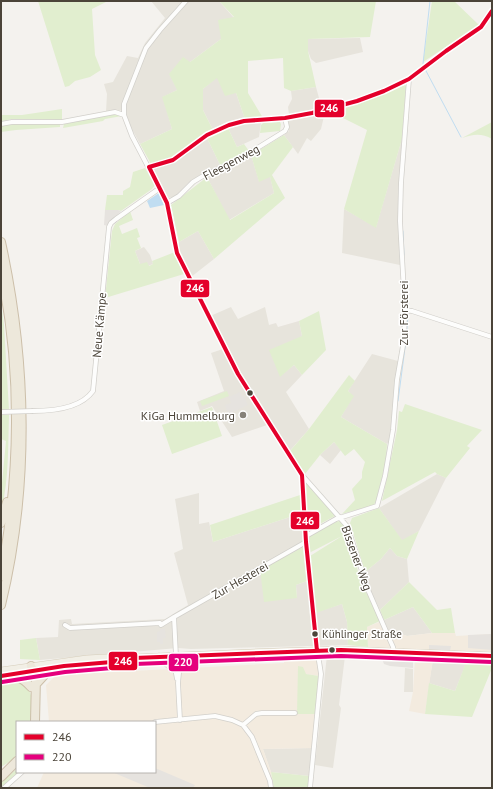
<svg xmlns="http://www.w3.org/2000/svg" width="493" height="789" viewBox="0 0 493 789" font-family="'PT Sans',sans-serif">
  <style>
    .residential { fill: #e7e4dc }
    .commercial { fill: #f3ebdf }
    .green { fill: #e1eecf }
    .parking { fill: #e6e3df }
    .water { fill: #c0ddf1 }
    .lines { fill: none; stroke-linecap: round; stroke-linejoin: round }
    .stream { stroke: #c0ddf1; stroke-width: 1 }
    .minor-casing { stroke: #d2d0cb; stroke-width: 5.5 }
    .primary-casing { stroke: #d6cebb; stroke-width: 8 }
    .motorway-casing { stroke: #ccbfa9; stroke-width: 10 }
    .minor { stroke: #fdfdfc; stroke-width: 4 }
    .primary { stroke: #f2efe6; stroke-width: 7 }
    .motorway { stroke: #ede8db; stroke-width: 8 }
    .minor-bridge-casing { stroke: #d2d0cb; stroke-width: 5.5; stroke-linecap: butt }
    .minor-bridge { stroke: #fdfdfc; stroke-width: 4 }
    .bus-1-casing { stroke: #fff; stroke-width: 7 }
    .bus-2-casing { stroke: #fff; stroke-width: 7 }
    .bus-1 { stroke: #e4002b; stroke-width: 4 }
    .bus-2 { stroke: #e5007d; stroke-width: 4 }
    .bus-dot { fill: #4b4439; stroke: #fff; stroke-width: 1.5 }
    .poi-dot { fill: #868178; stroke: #fff; stroke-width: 1.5 }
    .labels { text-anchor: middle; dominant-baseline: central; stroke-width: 3; stroke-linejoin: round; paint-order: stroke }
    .bus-label { font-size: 11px; fill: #4b4439; stroke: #fff; text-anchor: start }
    .street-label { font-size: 12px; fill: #4b4439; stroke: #fff }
    .poi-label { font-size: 12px; fill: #4b4439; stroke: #fff; text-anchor: end }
    .line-badge { stroke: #fff; stroke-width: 1.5 }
    .badge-label { font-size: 11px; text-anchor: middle; font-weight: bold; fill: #fff }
  </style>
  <rect width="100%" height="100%" fill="#f4f2ee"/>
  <path class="residential" d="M151,1H219L234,18L221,39L190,62L177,90L163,97L172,129L140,144L127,120L126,110L106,112L107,94L104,84L113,82L127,56L138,58L145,43L165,18Z
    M360,38L363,52L316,63L311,59L308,51V39Z
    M217,77L236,93L245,119L213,130L203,110V89Z
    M316,87L322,109L289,115L288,107L292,99L291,91Z
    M325,112L321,129L311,141L307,138L298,154L284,135L289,131L288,119Z
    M254,121L261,122L259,137L237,147L228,128L247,122Z
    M207,138L221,167L204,172L187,184L176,196L168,198L153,168L163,164Z
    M402,139L398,197L400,265L342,253L344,209L376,227Z
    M251,155L259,181L270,176L274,193L229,220L207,177Z
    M198,231L214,259L191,277L178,248L179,242Z
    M144,247L150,255L153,264L148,266L140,264L135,251Z
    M231,307L238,319L265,307L269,325L276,323L278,327L299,321L302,336L280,376L294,365L302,375L286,392L309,429L287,454L267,425L232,437L212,406L200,411L197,402L224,391L211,353L223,349L208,317Z
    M372,354L398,361L391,431L388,443L387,444L341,417L353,396L348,391Z
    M334,442L341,450L330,464L320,455Z
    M437,474L446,478L419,531L402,541L379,508Z
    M199,493V524L209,522L213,542L287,518L301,512L304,546L303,547L260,570L297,598L296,585L307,581L310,614L342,604L347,622L348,645L191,649L178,648L40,660L36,638L58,637L59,620L71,619L72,624L165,619L188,605L174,553L183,549L175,499Z
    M390,548L397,556L407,559L409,582L380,610L371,592L365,572L381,559Z
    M413,607L432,633L407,636L399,633L391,637L384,620Z
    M329,654L345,656L339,705L341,708L333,768L315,765L327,655Z
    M433,660L467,661L455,691L429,683Z
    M405,668L413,669V692H404Z
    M312,748L309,776L271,772L263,749Z"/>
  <path class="commercial" d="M384,620L391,637L399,633L407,636L432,633H455L456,636L492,634V652L368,647L367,627Z
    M317,654L319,676L306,674L297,714H315L312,748L263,749L271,772L274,788H37L44,772H155V722H49L46,685L56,675L284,663L285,657Z
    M415,658H433L425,714L409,711L413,692Z"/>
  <path class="green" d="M38,1H108L92,9L95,55L101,70L90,77L75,81L69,86L65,87Z
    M219,1H376L370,37L308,39V51L316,87L291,91L284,88L283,58L248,61V93L263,118L245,119L236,93L225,96L217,78L203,89V110L213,130L181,152L173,157L151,164L140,144L172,129L162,97L177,90L169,74L183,57L190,62L221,39L218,20L234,17Z
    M432,1H454L479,25L423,62Z
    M405,85L406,86L402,139L376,228L344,209L367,130L329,111L358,104Z
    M62,109V120L13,119L1,121V115H22Z
    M115,113L122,116L105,119L103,121L63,128L64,124Z
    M280,122L281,124L280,131L260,133L261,125L263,123Z
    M492,122V139C482,133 473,134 462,138Z
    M60,123V127L16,130L1,132V126L14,124Z
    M228,128L237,147L244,144L249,151L221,167L207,138Z
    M284,135L293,147L272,175L285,198L214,259L198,231L179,242L171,205L207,177L230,220L274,193L270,177L259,182L251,155Z
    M145,168L155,185L152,189L121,211L118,210H105L107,195H123V191L130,187L133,172Z
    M130,211L133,220L119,226L122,234L137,228L140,237L137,238L141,248L135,251L140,264L147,262L149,266L153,264L152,261L175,252L184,274L105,298L112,231L115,224Z
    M1,302L4,325L9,410H1V402L2,401Z
    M319,311L326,350L302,375L294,365L280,377L269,350L302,336L299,321Z
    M349,375L355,381L348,391L354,396L341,417L387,444L386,462L376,501L374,505L342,514L355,500L352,489L362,478V472L365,462L354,449L345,456L334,442L320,455L305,474L290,451L309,429Z
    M227,391L229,396L202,406L200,401Z
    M405,404L482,430L467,446L470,448L446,478L437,474L435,472L382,501L397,430L399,411L402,412Z
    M212,407L222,436L172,454L162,425Z
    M1,415H9C8,448 9,480 1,512V493L6,441L1,439Z
    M307,483L335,516L320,524L307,519L305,485Z
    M300,495L301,512L287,518L213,542L210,525Z
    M379,508L402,540L419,531L407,559L397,556L390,548L381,559L365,572L350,523L352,518Z
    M338,521L342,522L346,530L344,532V534L346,533L364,590L368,595L380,621L367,627L368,647L348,645L347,622L342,604L316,613L310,556L342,536L309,553L308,535Z
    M303,547L307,581L296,585L297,598L264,602L260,570Z
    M409,582L437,610L451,608L455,633H432L413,607L384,620L380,610Z
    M36,638L40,660L20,659V640Z
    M467,660H492V668L472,717L425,714L429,683L455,691Z
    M298,666L303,667L306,674L319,676L315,714H297Z
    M7,680C35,681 33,700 32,722H17V754L11,761L1,767V681Z
    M17,769V772H20L1,787V782Z
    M271,772L309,776L308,788H274Z"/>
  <path class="parking" d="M105,210H118L121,211L108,226L104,225Z
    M240,392L242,396H244L248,405L228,414L225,405L231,403L229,397Z
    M160,629H165L166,638H163V644H160V642H157V632L160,631Z
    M492,634V650L468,648V635Z
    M429,645L451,646L450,651L429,650Z
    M382,659L413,660V668L390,666L384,664Z
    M155,768L195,785L193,788H150L112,772H155Z"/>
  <path class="water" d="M159,193L164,205L150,208L147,201Z"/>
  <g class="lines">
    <path class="stream" d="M423,64L430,1
      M425,69L461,137
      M403,231L404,255
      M405,282L408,305
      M398,401L406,340L408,315"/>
    <defs>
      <path id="minor" d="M186,1L160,30L146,48L124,104V115L132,136L167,203L177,253L238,374L302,475L311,598L317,648L321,674L310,788
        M1,124L12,122H62L115,112L124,115
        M149,167L173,160L184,153L207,135L229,125L244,121L285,118L312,113L357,101L384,91L409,79L446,51L481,27L492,11
        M167,203L179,196L193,182L203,176L238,160L285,131L287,127L285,118
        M405,310L412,311L492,337
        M33,411C52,411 81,408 93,391L109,227L111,223L116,219L160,188
        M302,475L347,526L369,592L393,647L394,652
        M306,536L336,519L377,506L385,476L393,430L397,380L404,340L405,310L400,221L401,183L409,79
        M65,625L70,628L160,623L161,625L174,617
        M176,656L174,663L177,679
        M180,720L178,683L180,662L176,656L174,617L306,542
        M155,722L215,716L232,720L243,725L252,737L270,781L271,788
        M243,725L256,714L262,713H295
        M4,788L22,772"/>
      <path id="primary" d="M159,657L174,669
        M67,666L111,662
        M1,671L87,659L123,657L134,658L274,652L341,650L492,656
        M8,675L53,668"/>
      <path id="motorway" d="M1,242C27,361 30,486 1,605
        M1,271C22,370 20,476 1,576
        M1,523L7,502
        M31,666L36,677L35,722
        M1,677C16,676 21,676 31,687
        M36,684L47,672L64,666
        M1,777L17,761"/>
    </defs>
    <use href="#minor" class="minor-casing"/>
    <use href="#primary" class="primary-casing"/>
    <use href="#motorway" class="motorway-casing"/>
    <use href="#minor" class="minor"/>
    <use href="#primary" class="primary"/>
    <use href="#motorway" class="motorway"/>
    <defs>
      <path id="minor-bridge" d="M2,412L33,411"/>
    </defs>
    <use href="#minor-bridge" class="minor-bridge-casing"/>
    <use href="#minor-bridge" class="minor-bridge"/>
    <defs>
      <path id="bus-1" d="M149,167L167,203L177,253L238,374L302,475L306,542L317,651
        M149,167L173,160L207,135L229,125L244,121L285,118L312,113L357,101L384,91L409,79L446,51L481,27L492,11
        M1,676L64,666L124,661L134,658L341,650L492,656"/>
      <path id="bus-2" d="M2,682L65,672L124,667L135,664L341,656L492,662"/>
    </defs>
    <use href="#bus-1" class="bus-1-casing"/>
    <use href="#bus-2" class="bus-2-casing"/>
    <use href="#bus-1" class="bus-1"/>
    <use href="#bus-2" class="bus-2"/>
  </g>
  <g class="bus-dot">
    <circle cx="250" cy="393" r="3.5"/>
    <circle cx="315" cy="634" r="3.5"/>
    <circle cx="332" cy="650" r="3.5"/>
  </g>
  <circle class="poi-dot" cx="243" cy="415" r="4"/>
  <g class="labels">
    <g class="bus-label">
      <text x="322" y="634">Kühlinger Straße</text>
    </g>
    <g class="street-label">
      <text transform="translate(231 162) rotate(-28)">Fleegenweg</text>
      <text transform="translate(403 313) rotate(-90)">Zur Försterei</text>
      <text transform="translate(99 325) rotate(-85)">Neue Kämpe</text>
      <text transform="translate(357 558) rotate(70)">Bissener Weg</text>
      <text transform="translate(240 580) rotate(-30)">Zur Hesterei</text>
    </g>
    <g class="poi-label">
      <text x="235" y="415">KiGa Hummelburg</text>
    </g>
  </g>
  <g class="line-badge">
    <rect x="314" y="99" width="31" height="19" rx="4" fill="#e4002b"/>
    <rect x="180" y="279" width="30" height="19" rx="4" fill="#e4002b"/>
    <rect x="290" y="511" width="30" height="19" rx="4" fill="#e4002b"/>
    <rect x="108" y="651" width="30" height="20" rx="4" fill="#e4002b"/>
    <rect x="168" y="653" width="31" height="19" rx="4" fill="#e5007d"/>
  </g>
  <g class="badge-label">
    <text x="329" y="112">246</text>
    <text x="195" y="292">246</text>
    <text x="305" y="525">246</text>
    <text x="123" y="665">246</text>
    <text x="183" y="666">220</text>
  </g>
  <rect width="493" height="789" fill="none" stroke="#4b4439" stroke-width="4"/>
  <rect x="16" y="721" width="140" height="52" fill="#ffffff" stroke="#b7b4b0"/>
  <rect x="24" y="734" width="20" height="6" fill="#e4002b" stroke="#b7b4b0"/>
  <text x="52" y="741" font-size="12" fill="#4b4439">246</text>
  <rect x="24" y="754" width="20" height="6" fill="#e5007d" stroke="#b7b4b0"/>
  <text x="52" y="761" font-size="12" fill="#4b4439">220</text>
</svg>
